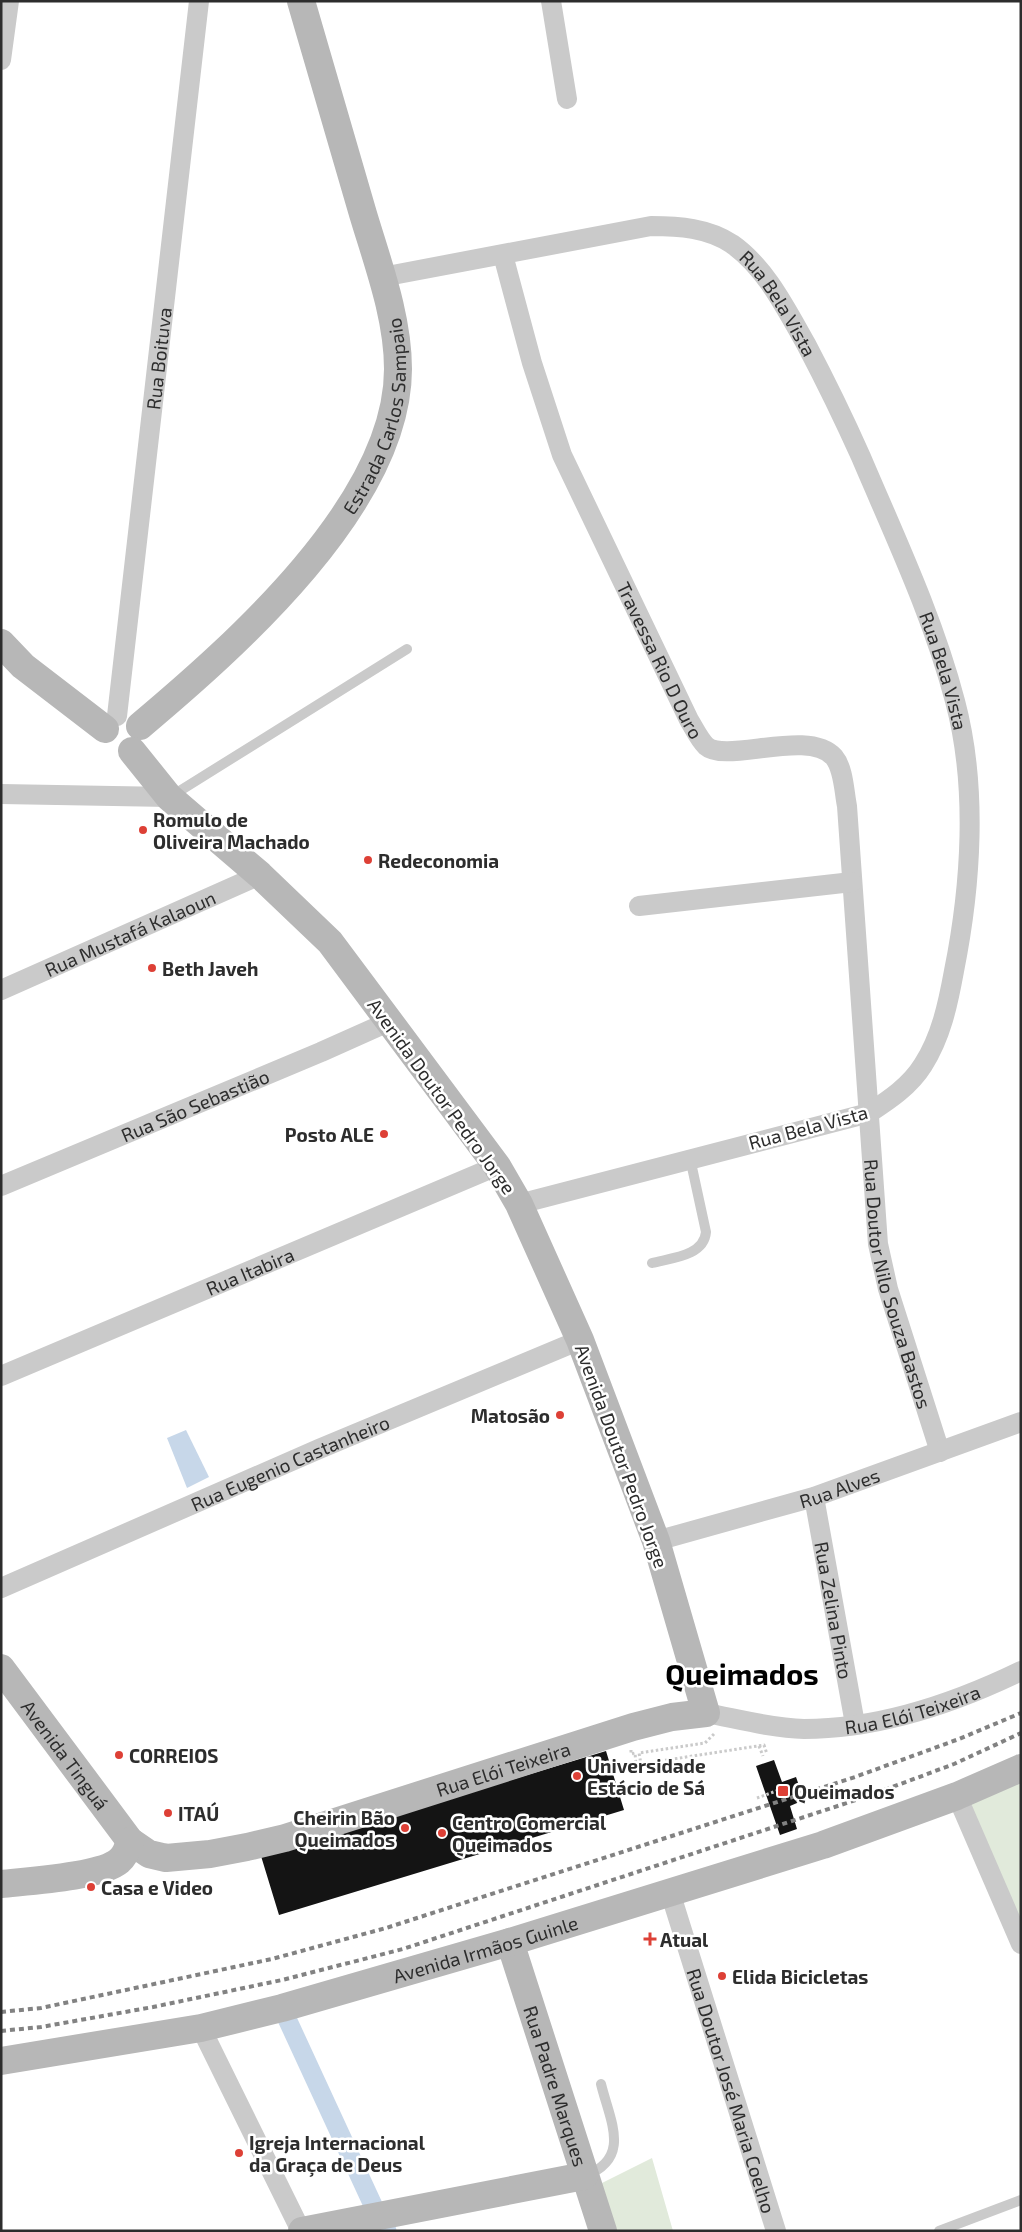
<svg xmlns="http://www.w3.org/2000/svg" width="1022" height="2232" viewBox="0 0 1022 2232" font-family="'Exo 2',sans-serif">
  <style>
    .green { fill: #e1eadb }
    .water { fill: #c7d7e9 }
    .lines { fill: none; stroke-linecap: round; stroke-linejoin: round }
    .canal { stroke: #c7d7e9; stroke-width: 19 }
    .building { fill: #141414 }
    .path { stroke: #cacaca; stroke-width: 3; stroke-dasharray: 2.5 2.5; stroke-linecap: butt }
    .lane { stroke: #cacaca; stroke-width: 10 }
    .street { stroke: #cacaca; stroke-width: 20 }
    .secondary { stroke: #b7b7b7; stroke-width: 28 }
    .rail { stroke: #828282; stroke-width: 4; stroke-dasharray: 5 4; stroke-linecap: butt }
    .poi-dot { fill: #dd4036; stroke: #fff; stroke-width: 2 }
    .labels { text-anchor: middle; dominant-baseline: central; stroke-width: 5; stroke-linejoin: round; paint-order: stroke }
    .street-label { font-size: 19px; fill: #2d2d2d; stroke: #fff }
    .poi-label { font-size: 19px; font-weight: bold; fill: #2d2d2d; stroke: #fff; text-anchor: start }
    .town-label { font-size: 29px; font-weight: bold; fill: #000; stroke: #fff }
  </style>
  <rect width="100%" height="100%" fill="#fff"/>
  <path class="green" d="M1021,1768V1944L957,1796Z
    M652,2158L673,2231H616L598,2185Z"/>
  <path class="water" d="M186,1430L209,1477L187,1488L167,1438Z"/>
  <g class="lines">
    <path class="canal" d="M282,2008L378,2216L387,2231"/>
  </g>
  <path class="building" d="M606,1751L624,1810L279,1915L261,1856Z
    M774,1760L782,1782L796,1777L804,1800L790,1806L797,1829L780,1835L756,1766Z"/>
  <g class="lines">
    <path class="path" d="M714,1734L705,1743L639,1753L641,1764L764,1745L767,1754
      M759,1746L763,1756
      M631,1750V1754L635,1753L636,1765L641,1764
      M757,1798L779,1790"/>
    <path class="lane" d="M170,797L407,649
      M652,1263C671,1258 704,1256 706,1232L690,1158
      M585,2176C632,2158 610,2121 601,2084
      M939,2231L1021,2200"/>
    <g class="street">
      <path d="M551,1L567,99"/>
      <path d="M1,60L9,1"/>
      <path id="s1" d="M503,255L532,363L562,455L689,720C694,728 699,739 706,746C726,764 808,728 834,757C844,769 844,792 847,806L878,1244L888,1289L940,1452"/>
      <path id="s2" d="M382,277L651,226C679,226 708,228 732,244C766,268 786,309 806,344C826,382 844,419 861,457C895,537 933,617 955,701C978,787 971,886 954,971C948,1004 941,1037 923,1065C910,1086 889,1100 869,1113L519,1204"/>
      <path id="s3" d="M117,716L199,1"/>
      <path d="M1,794L169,797"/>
      <path d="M639,906L852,882"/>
      <path id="s4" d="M1,990L260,875"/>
      <path id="s5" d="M1,1186L321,1052L388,1022"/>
      <path id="s6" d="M1,1376L497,1166"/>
      <path id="s7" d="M814,1497L855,1724"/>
      <path id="s8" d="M656,1541L814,1497L1021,1422"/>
      <path id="s9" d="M1,1588L319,1449L580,1340"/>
      <path id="s10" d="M706,1713C738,1719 771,1728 804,1729C879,1729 955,1703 1021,1671"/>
      <path d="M957,1796L1021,1944"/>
      <path id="s11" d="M670,1892L776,2231"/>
      <path d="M201,2028L301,2231"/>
    </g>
    <g class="secondary">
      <path d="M1,643L23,666L105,729"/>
      <path id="s12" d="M140,726C235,646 398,503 398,369C398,317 378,264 363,214C342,143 321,72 301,1"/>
      <path id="s13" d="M1,1668L130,1841L149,1854L166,1858L210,1854L247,1847L285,1838L633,1727L672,1717L706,1713L656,1541L580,1340L519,1204L497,1166L330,942L260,875L169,797L132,751"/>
      <path d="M1,1884C28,1881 100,1877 119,1861C125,1856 128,1848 130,1841"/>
      <path id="s14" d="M510,1942L603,2231"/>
      <path id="s15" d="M1,2061L201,2028L282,2008L510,1942L823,1845L957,1796L1021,1768"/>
      <path d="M302,2231L584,2176"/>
    </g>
    <path class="rail" d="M1,2012L41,2008L272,1959L386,1928L855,1777L959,1739L1021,1713
      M1,2031L41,2027L153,2007L282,1980L403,1949L871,1795L954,1764L1021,1733"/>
  </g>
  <g class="poi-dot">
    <circle cx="143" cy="830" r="5"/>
    <circle cx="368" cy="860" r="5"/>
    <circle cx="152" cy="968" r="5"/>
    <circle cx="384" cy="1134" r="5"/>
    <circle cx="560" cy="1415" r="5"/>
    <circle cx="119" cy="1755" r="5"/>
    <circle cx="577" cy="1776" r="5"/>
    <rect x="777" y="1785" width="12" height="12" rx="2.5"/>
    <circle cx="168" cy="1813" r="5"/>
    <circle cx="405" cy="1828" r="5"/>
    <circle cx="442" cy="1833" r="5"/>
    <circle cx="91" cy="1887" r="5"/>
    <path d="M647.5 1931.5h5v5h5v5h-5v5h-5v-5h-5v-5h5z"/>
    <circle cx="722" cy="1976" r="5"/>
    <circle cx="239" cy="2153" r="5"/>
  </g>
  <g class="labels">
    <g class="street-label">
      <text stroke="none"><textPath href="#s2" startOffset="434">Rua Bela Vista</textPath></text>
      <text stroke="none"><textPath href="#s3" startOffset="360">Rua Boituva</textPath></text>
      <text stroke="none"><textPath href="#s12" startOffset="401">Estrada Carlos Sampaio</textPath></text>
      <text stroke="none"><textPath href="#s1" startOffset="436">Travessa Rio D Ouro</textPath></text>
      <text stroke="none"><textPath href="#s2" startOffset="839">Rua Bela Vista</textPath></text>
      <text stroke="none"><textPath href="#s4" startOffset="141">Rua Mustafá Kalaoun</textPath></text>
      <text transform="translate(442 1096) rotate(54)">Avenida Doutor Pedro Jorge</text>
      <text stroke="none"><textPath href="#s5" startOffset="210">Rua São Sebastião</textPath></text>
      <text transform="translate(808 1127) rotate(-15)">Rua Bela Vista</text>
      <text stroke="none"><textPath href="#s6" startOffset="270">Rua Itabira</textPath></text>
      <text stroke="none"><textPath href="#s1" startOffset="1199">Rua Doutor Nilo Souza Bastos</textPath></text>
      <text transform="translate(622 1456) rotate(70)">Avenida Doutor Pedro Jorge</text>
      <text stroke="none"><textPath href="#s9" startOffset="315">Rua Eugenio Castanheiro</textPath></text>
      <text stroke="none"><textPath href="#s8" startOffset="191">Rua Alves</textPath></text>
      <text stroke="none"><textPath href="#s7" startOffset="115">Rua Zelina Pinto</textPath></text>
      <text stroke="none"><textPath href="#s10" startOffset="210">Rua Elói Teixeira</textPath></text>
      <text stroke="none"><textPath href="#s13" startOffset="108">Avenida Tinguá</textPath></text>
      <text stroke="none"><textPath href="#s13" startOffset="606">Rua Elói Teixeira</textPath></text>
      <text stroke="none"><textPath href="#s15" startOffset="498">Avenida Irmãos Guinle</textPath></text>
      <text stroke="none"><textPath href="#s14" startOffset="151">Rua Padre Marques</textPath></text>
      <text stroke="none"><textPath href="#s11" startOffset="208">Rua Doutor José Maria Coelho</textPath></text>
    </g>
    <g class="poi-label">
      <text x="153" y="819">Romulo de<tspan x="153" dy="22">Oliveira Machado</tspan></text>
      <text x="378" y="860">Redeconomia</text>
      <text x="162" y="968">Beth Javeh</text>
      <text x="374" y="1134" text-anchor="end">Posto ALE</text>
      <text x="550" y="1415" text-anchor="end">Matosão</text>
      <text x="129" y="1755">CORREIOS</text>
      <text x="587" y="1765">Universidade<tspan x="587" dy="22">Estácio de Sá</tspan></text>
      <text x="794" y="1791">Queimados</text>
      <text x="178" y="1813">ITAÚ</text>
      <text x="395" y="1817" text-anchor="end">Cheirin Bão<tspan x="395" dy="22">Queimados</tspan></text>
      <text x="452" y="1822">Centro Comercial<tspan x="452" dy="22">Queimados</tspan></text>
      <text x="101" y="1887">Casa e Video</text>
      <text x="660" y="1939">Atual</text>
      <text x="732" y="1976">Elida Bicicletas</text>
      <text x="249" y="2142">Igreja Internacional<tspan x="249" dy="22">da Graça de Deus</tspan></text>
    </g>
    <g class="town-label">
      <text x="742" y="1673">Queimados</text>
    </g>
  </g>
  <rect width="1022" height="2232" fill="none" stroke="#2d2d2d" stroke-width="5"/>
</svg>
